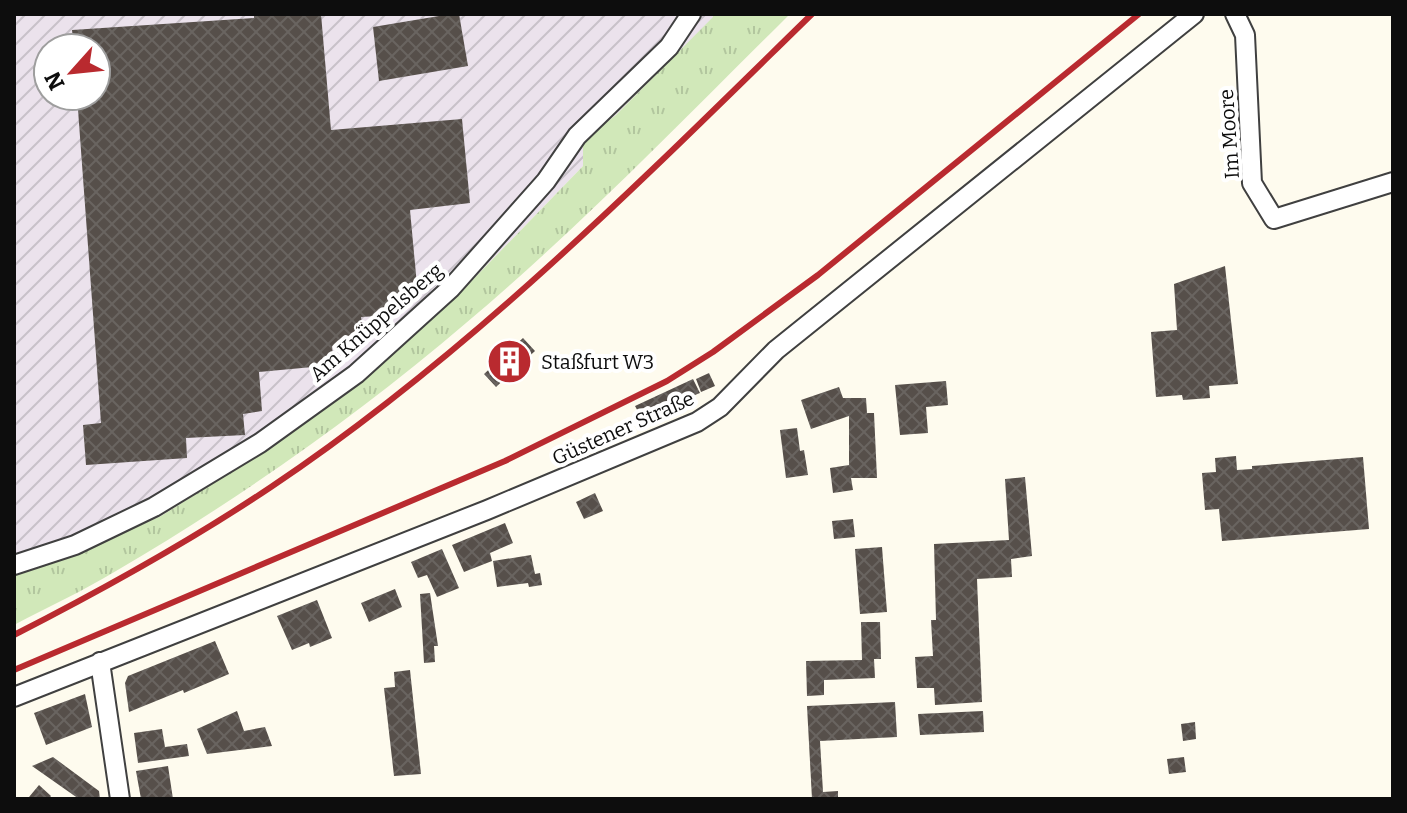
<svg xmlns="http://www.w3.org/2000/svg" width="1407" height="813" viewBox="0 0 1407 813" font-family="Bitter,serif">
  <style>
    .industrial { fill: url(#industrial-furrows); fill-rule: evenodd }
    .grass { fill: url(#grass-tufts) }
    .building { fill: url(#building-cross-hatch) }
    .lines { fill: none; stroke-linecap: round; stroke-linejoin: round }
    .minor-casing { stroke: #404040; stroke-width: 22 }
    .minor { stroke: #fff; stroke-width: 18 }
    .rail { stroke: #b92a2f; stroke-width: 6 }
    .labels { text-anchor: middle; dominant-baseline: central; stroke-width: 8; stroke-linejoin: round; paint-order: stroke }
    .street-label { font-size: 20px; fill: #0d0d0d; stroke: #fff }
    .poi-label { font-size: 20px; fill: #0d0d0d; stroke: #fff; text-anchor: start }
  </style>
  <defs>
    <pattern id="industrial-furrows" width="10" height="10" patternUnits="userSpaceOnUse" patternTransform="scale(2)"><rect width="10" height="10" fill="#ebe2ec"/><path d="M-1 1l2-2M0 10L10 0M9 11l2-2" fill="none" stroke="#c8c1c9"/></pattern>
    <pattern id="grass-tufts" width="24" height="20" patternUnits="userSpaceOnUse" patternTransform="scale(2)"><rect width="24" height="20" fill="#d1e8b9"/><path d="M3 7l-1-3M5 7V3M7 7l1-3M15 17l-1-3M17 17v-4M19 17l1-3" fill="none" stroke="#b2c69e"/></pattern>
    <pattern id="building-cross-hatch" width="8" height="8" patternUnits="userSpaceOnUse" patternTransform="scale(2)"><rect width="8" height="8" fill="#564f4a"/><path d="M0 0l8 8M0 8l8-8" fill="none" stroke="#696460"/></pattern>
  </defs>
  <rect width="100%" height="100%" fill="#fefbee"/>
  <path class="industrial" d="M14,14H713L714,17L616,115L583,140V166L458,295L366,378L266,450L161,516L76,554L14,576ZM48,48H96V96H48Z"/>
  <path class="grass" d="M713,14H790C684,119 580,227 466,323C357,416 239,499 116,571C83,591 48,607 14,625V576L76,554L161,516L266,450L366,378L458,295L583,166V140L616,115L713,17Z"/>
  <path class="building" d="M254,14H321L331,130L462,119L470,203L410,210L418,296L410,297L411,300L396,315L361,317L364,343L332,346L334,365L259,372L262,411L243,414L245,435L186,438L187,458L86,465L83,425L101,423L77,96H96V48H74L72,30L254,18Z
    M451,14H459L468,66L379,81L373,27Z
    M1225,266L1238,384L1209,386L1210,398L1183,400L1182,395L1156,397L1151,332L1177,330L1174,284Z
    M523,338L535,351L496,387L484,374Z
    M709,373L715,386L701,392L696,379Z
    M693,379L700,393L685,399L689,406L652,424L648,416L642,419L635,406Z
    M946,381L948,405L926,407L928,433L900,435L895,385Z
    M839,387L843,398H866L867,413H874L877,478H851L853,490L833,493L830,468L849,465V416L811,429L801,400Z
    M797,428L800,451L804,450L808,475L786,478L780,430Z
    M1236,456L1237,470L1252,469V466L1363,457L1369,529L1222,541L1219,509L1205,510L1202,473L1216,472L1215,458Z
    M1025,477L1032,556L1011,559L1012,577L977,579L982,702L935,705L934,688H917L915,657L933,656L931,620H936L934,544L1009,540L1005,479Z
    M595,493L603,511L584,519L576,502Z
    M853,519L855,537L834,539L832,521Z
    M505,523L513,543L490,553L492,561L464,572L452,545Z
    M882,547L887,612L860,614L855,549Z
    M442,549L459,588L437,597L427,575L418,578L411,562Z
    M531,555L535,574L540,573L542,585L529,587L528,583L497,587L493,561Z
    M395,589L402,607L369,622L361,603Z
    M430,593L438,646H434L435,662L424,663L420,594Z
    M317,600L332,638L310,647L309,643L292,650L277,616Z
    M861,622H880L881,659H874L875,678L824,680V695L807,696L806,661L862,660Z
    M215,641L229,674L184,693L183,690L129,712L125,683L128,676Z
    M410,670L421,774L394,776L384,688L395,687L394,672Z
    M85,694L92,727L46,745L34,713Z
    M895,702L897,737L820,741L823,792L838,791V799H812L807,706Z
    M237,711L244,731L265,727L272,746L207,754L197,729Z
    M983,711L984,732L920,735L918,714Z
    M1195,722L1196,739L1183,741L1181,724Z
    M162,729L165,747L187,744L189,756L138,763L134,733Z
    M53,757L99,791L100,799H79L32,766Z
    M1184,757L1186,772L1169,774L1167,759Z
    M168,766L173,799H141L136,771Z
    M39,785L51,796L49,799L29,797Z"/>
  <g class="lines">
    <defs>
      <path id="minor" d="M1235,14L1245,35L1252,183L1274,219L1393,182
        M14,565L75,545L154,507L260,443L356,374L451,288L546,181L577,136L669,47L691,14
        M100,662L120,799
        M14,697L487,510L697,422L720,407L776,350L1194,14"/>
    </defs>
    <use href="#minor" class="minor-casing"/>
    <use href="#minor" class="minor"/>
    <path class="rail" d="M14,635C102,590 189,542 271,487C471,353 641,181 812,14
      M14,670L505,461L667,381L713,352L818,275L1139,14"/>
  </g>
  <defs>
    <symbol id="building-disc" viewBox="-11 -11 22 22"><circle r="9.5" fill="#b92a2f" stroke="#fff"/><path d="M-4-6H4V6H1V3H-1V6H-4ZM-2.5-4.3h1.7v1.8h-1.7ZM.8-4.3h1.7v1.8H.8ZM-2.5-1h1.7V.8h-1.7ZM.8-1h1.7V.8H.8Z" fill="#fff"/></symbol>
  </defs>
  <g fill-rule="evenodd">
    <use href="#building-disc" x="484" y="336" width="51" height="51"/>
  </g>
  <g class="labels">
    <g class="street-label">
      <text transform="translate(1229 134) rotate(-94)">Im Moore</text>
      <text transform="translate(376 322) rotate(-41)">Am Knüppelsberg</text>
      <text transform="translate(623 428) rotate(-24)">Güstener Straße</text>
    </g>
    <g class="poi-label">
      <text x="541" y="362">Staßfurt W3</text>
    </g>
  </g>
  <rect width="1407" height="813" fill="none" stroke="#0d0d0d" stroke-width="32"/>
  <g transform="translate(72 72) rotate(243)"><circle r="38" fill="#ffffff" stroke="#9e9e9e" stroke-width="2"/>
  <path d="M0-6L14 30L0 20L-14 30Z" fill="#b92a2f"/>
  <text y="-12" font-size="22" font-weight="bold" text-anchor="middle" fill="#0d0d0d">N</text>
  </g>
</svg>
